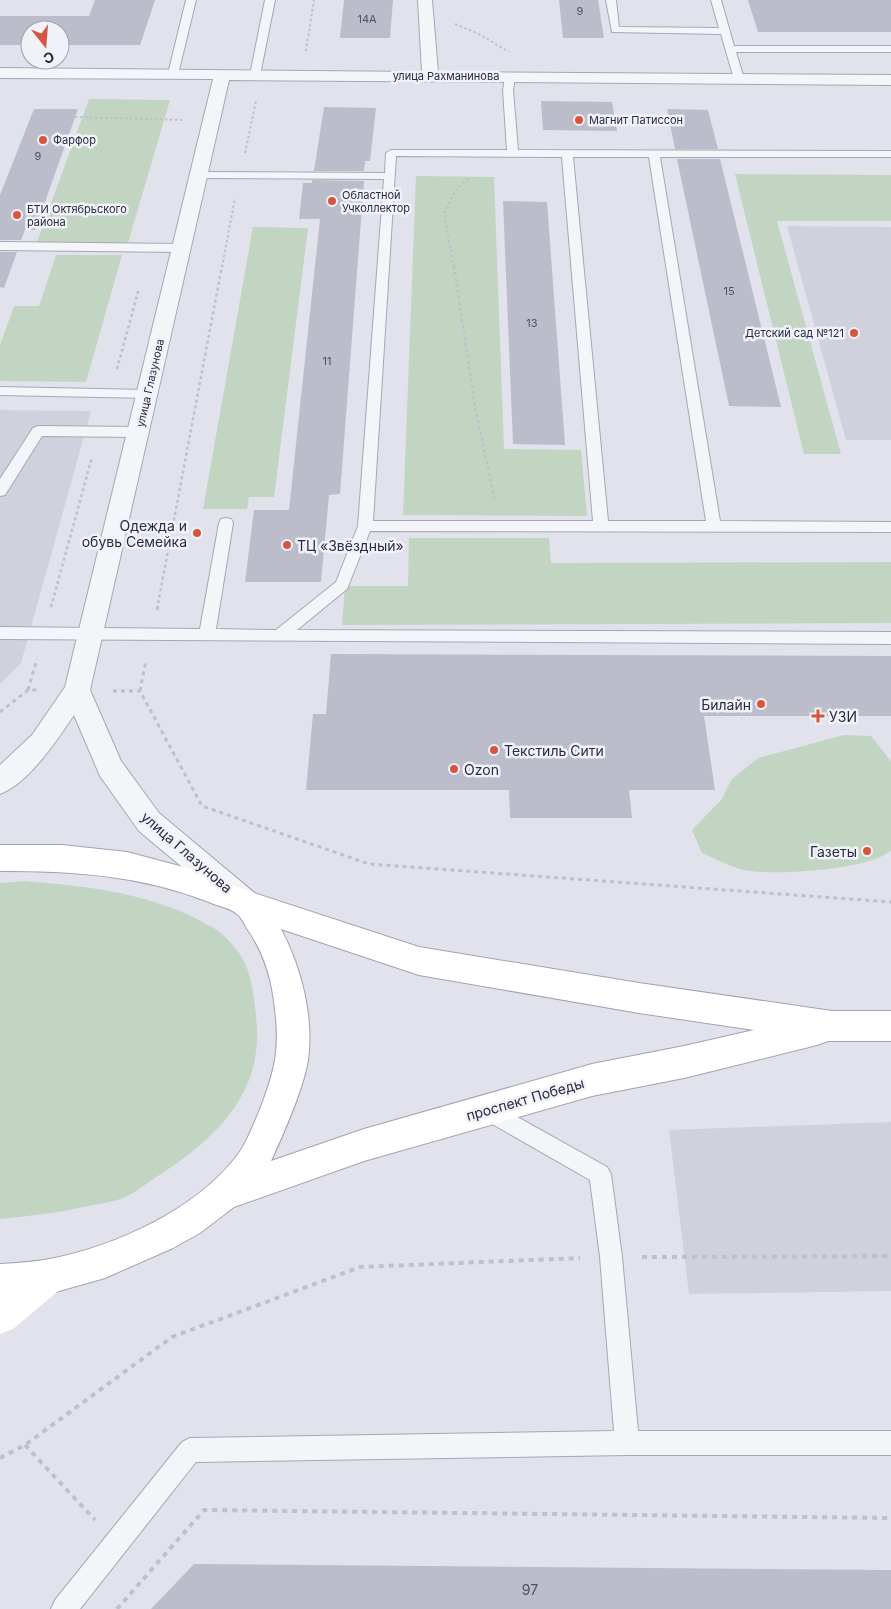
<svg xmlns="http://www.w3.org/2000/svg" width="891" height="1609" viewBox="0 0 891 1609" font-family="Inter,sans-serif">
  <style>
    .built { fill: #cfd1dd }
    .green { fill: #c2d5c3 }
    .building { fill: #bbbdcb }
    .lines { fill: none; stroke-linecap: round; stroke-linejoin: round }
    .lane-casing { stroke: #a6a7b5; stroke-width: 2 }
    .street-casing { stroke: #a6a7b5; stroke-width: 2 }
    .primary-casing { stroke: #a0a3b7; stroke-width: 2 }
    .path-far3 { stroke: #bfc0ca; stroke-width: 2; stroke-dasharray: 2.5 2.5; stroke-linecap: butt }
    .path-far2 { stroke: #bfc0ca; stroke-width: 2.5; stroke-dasharray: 3 3; stroke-linecap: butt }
    .path-far1 { stroke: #bfc0ca; stroke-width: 3; stroke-dasharray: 4 4; stroke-linecap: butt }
    .path { stroke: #bfc0ca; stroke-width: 4; stroke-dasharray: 5 5; stroke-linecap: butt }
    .lane { fill: #f4f5f9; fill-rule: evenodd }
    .street { fill: #f4f5f9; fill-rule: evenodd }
    .secondary { fill: #fff; fill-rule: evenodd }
    .primary { fill: #fff; fill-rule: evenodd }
    .poi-dot { fill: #d55541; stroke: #f1f2f8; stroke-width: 2 }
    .labels { text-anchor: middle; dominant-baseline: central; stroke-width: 5; stroke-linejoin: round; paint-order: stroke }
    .number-label { font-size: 11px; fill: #4e5065 }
    .far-street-label { font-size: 11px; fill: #292b43; stroke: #f1f2f8 }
    .far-poi-label { font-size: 11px; fill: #292b43; stroke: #f1f2f8; text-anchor: start }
    .poi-label { font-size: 14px; fill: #292b43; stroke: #f1f2f8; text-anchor: start }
    .street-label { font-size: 14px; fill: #292b43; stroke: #f1f2f8 }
    .near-number-label { font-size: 14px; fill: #4e5065 }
  </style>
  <rect width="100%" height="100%" fill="#e1e2eb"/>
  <path class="built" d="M787,226L891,227V440H846Z
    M0,410L91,411L21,663L0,684Z
    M891,1122V1291L689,1294L669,1130Z"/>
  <path class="green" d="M89,99L170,100L128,243L37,242Z
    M735,174L891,175V221H777L841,454H804Z
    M416,176L494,177L504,449L581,450L587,516L403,515Z
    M253,227L308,228L274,497H249L247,509H203Z
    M56,255H122L86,382L0,381V345L14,306H39Z
    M409,538H549L551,563L891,562V623L342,625L345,586H408Z
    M844,735L871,736L891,761V850C873,870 771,876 745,870C731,867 716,859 702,853L692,830L722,799L731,780L758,758Z
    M25,881C83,886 144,892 197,919C203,923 211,926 217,930C249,956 252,977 256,1016C265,1091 219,1136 161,1174C149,1181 136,1193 123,1198C114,1202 103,1203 93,1205C62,1212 32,1216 0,1219V883Z"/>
  <path class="building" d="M95,0H155L140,45H60V30H30V45H0V16H89Z
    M344,0H393L390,38H340Z
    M559,0H598L604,38H563Z
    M748,0H891V32H758Z
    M541,101L612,102L617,131L543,130Z
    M324,107L376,108L370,161H365L364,171H314Z
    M34,109H78L35,230H25L21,240H0V195Z
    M667,109L708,110L718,149H675Z
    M677,159H720L781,407L729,406Z
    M312,180L364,181L340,494L329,495L321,582H245L254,510H289L320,219H299L303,183H312Z
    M503,201L547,202L565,445L513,444Z
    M0,252H17L4,288L0,287Z
    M331,654L891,656V716H704L715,790H629L632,818H510L509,790H306L313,714H326Z
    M194,1564L891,1570V1609H151Z"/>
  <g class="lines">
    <defs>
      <path id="lane" d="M186,0H196L178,74L173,77L168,74Z
        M265,0H275L260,75L255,78L250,75Z
        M606,0H616L619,27L719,28L711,0H721L734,46H891V52H736L744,79L739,82L734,79L721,34L612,32Z
        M510,74L515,77L513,90L518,150L891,151V157H660L720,521L891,522V532L370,531L347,589L297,630L891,632V644L0,639V627L200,629L219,523L221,519L226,518L231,519L233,523L216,629L276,630L336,582L358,526L384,179L200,178L194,175L200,172L385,173L386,153L391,150H507L503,90L505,77ZM396,156L562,157L593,521H373ZM573,157H649L706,521H608Z
        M0,242L182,244L188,248L182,252L0,250Z
        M0,387L148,390L153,391L155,394L153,397L148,398L0,395Z
        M38,426L139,427L144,429L146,432L144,435L139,437L42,436L5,495L0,496V479L33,428Z
        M487,1100L607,1167L611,1174L622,1257L638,1431H891V1455H627L196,1462L80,1609H51L55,1600L182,1442L190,1438L614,1431L600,1257L590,1180L480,1117L477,1110L480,1103Z"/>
      <path id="street" d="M418,0H432L438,72L891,75V85L229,80L90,690L121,761L159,813L257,895L262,904L257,913L247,917L237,913L139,831L100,776L74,715C58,739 28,784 0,794V765L32,735L65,687L213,79L0,78V68L422,72Z"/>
      <path id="primary" d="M0,845H62L127,852L191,869L248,891L419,947L639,983L832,1011H891V1041H828L817,1045L684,1078L592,1096L364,1161L234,1207L200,1233L173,1248L105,1278L52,1293L0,1300V1264C17,1263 34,1262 50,1259C116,1246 198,1209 239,1153C249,1138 255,1121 262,1104C275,1069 280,1048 275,1010C272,979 264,952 246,927C244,923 241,917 237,914C231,908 217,906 209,902C139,875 74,871 0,871ZM281,929L419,975L639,1013L754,1030L684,1046L592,1064L364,1129L271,1161C283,1135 304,1087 308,1060C314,1016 301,967 281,929Z"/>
    </defs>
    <use href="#lane" class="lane-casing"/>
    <use href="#street" class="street-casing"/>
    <use href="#primary" class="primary-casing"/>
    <path class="path-far3" d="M455,24L479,34L509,52
      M306,51L314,0
      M75,117L182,120
      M245,153L256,101
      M222,267L235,198
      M454,267L444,214L457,188L469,178"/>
    <path class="path-far2" d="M454,266L475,407L495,501
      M117,369L139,288
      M51,607L92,457
      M157,609L222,266"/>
    <path class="path-far1" d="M157,610L158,607
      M28,690L37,659
      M113,691H140L202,806L369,864L891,902
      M140,691L146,660
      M0,712L28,690H39"/>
    <path class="path" d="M642,1257L891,1256
      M25,1445L95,1520
      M0,1458L25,1445L172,1337L360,1267L580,1258
      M117,1609L204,1510L891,1518"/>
    <use href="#lane" class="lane"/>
    <use href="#street" class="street"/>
    <path class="secondary" d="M50,1259L62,1264L67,1276L62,1288L13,1329L0,1334V1293L38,1264Z"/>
    <use href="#primary" class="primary"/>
  </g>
  <g class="poi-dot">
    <circle cx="579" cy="120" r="5"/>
    <circle cx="43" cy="140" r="5"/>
    <circle cx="332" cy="201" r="5"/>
    <circle cx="17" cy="215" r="5"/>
    <circle cx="854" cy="333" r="5"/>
    <circle cx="197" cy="533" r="5"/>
    <circle cx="287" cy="545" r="5"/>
    <circle cx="761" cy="704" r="5"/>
    <path d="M815.5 708.5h5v5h5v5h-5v5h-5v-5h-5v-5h5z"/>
    <circle cx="494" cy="750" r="5"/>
    <circle cx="454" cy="769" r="5"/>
    <circle cx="867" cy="851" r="5"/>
  </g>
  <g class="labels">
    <g class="number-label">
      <text x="580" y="11">9</text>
      <text x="367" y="19">14А</text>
      <text x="38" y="156">9</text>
      <text x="729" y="291">15</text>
      <text x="532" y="323">13</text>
      <text x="327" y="361">11</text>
    </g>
    <g class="far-street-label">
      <text x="446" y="76">улица Рахманинова</text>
      <text transform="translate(150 383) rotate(-77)">улица Глазунова</text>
    </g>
    <g class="far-poi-label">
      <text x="589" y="120">Магнит Патиссон</text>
      <text x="53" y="140">Фарфор</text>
      <text x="342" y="195">Областной<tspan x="342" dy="13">Учколлектор</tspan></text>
      <text x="27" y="209">БТИ Октябрьского<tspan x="27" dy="13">района</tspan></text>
      <text x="844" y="333" text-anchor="end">Детский сад №121</text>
    </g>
    <g class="poi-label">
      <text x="187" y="525" text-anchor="end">Одежда и<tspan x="187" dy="16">обувь Семейка</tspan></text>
      <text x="297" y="545">ТЦ «Звёздный»</text>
      <text x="751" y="704" text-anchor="end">Билайн</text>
      <text x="829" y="716">УЗИ</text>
      <text x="504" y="750">Текстиль Сити</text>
      <text x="464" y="769">Ozon</text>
      <text x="857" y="851" text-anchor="end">Газеты</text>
    </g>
    <g class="street-label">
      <text transform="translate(187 852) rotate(41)">улица Глазунова</text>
      <text transform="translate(525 1099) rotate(-16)">проспект Победы</text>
    </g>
    <g class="near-number-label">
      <text x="530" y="1589">97</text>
    </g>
  </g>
  <g transform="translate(45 45) rotate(163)"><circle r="24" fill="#f1f2f8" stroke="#a1a2b0"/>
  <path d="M0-4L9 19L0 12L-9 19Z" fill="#d55541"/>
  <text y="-8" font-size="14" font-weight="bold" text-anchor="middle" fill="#292b43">С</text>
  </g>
</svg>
